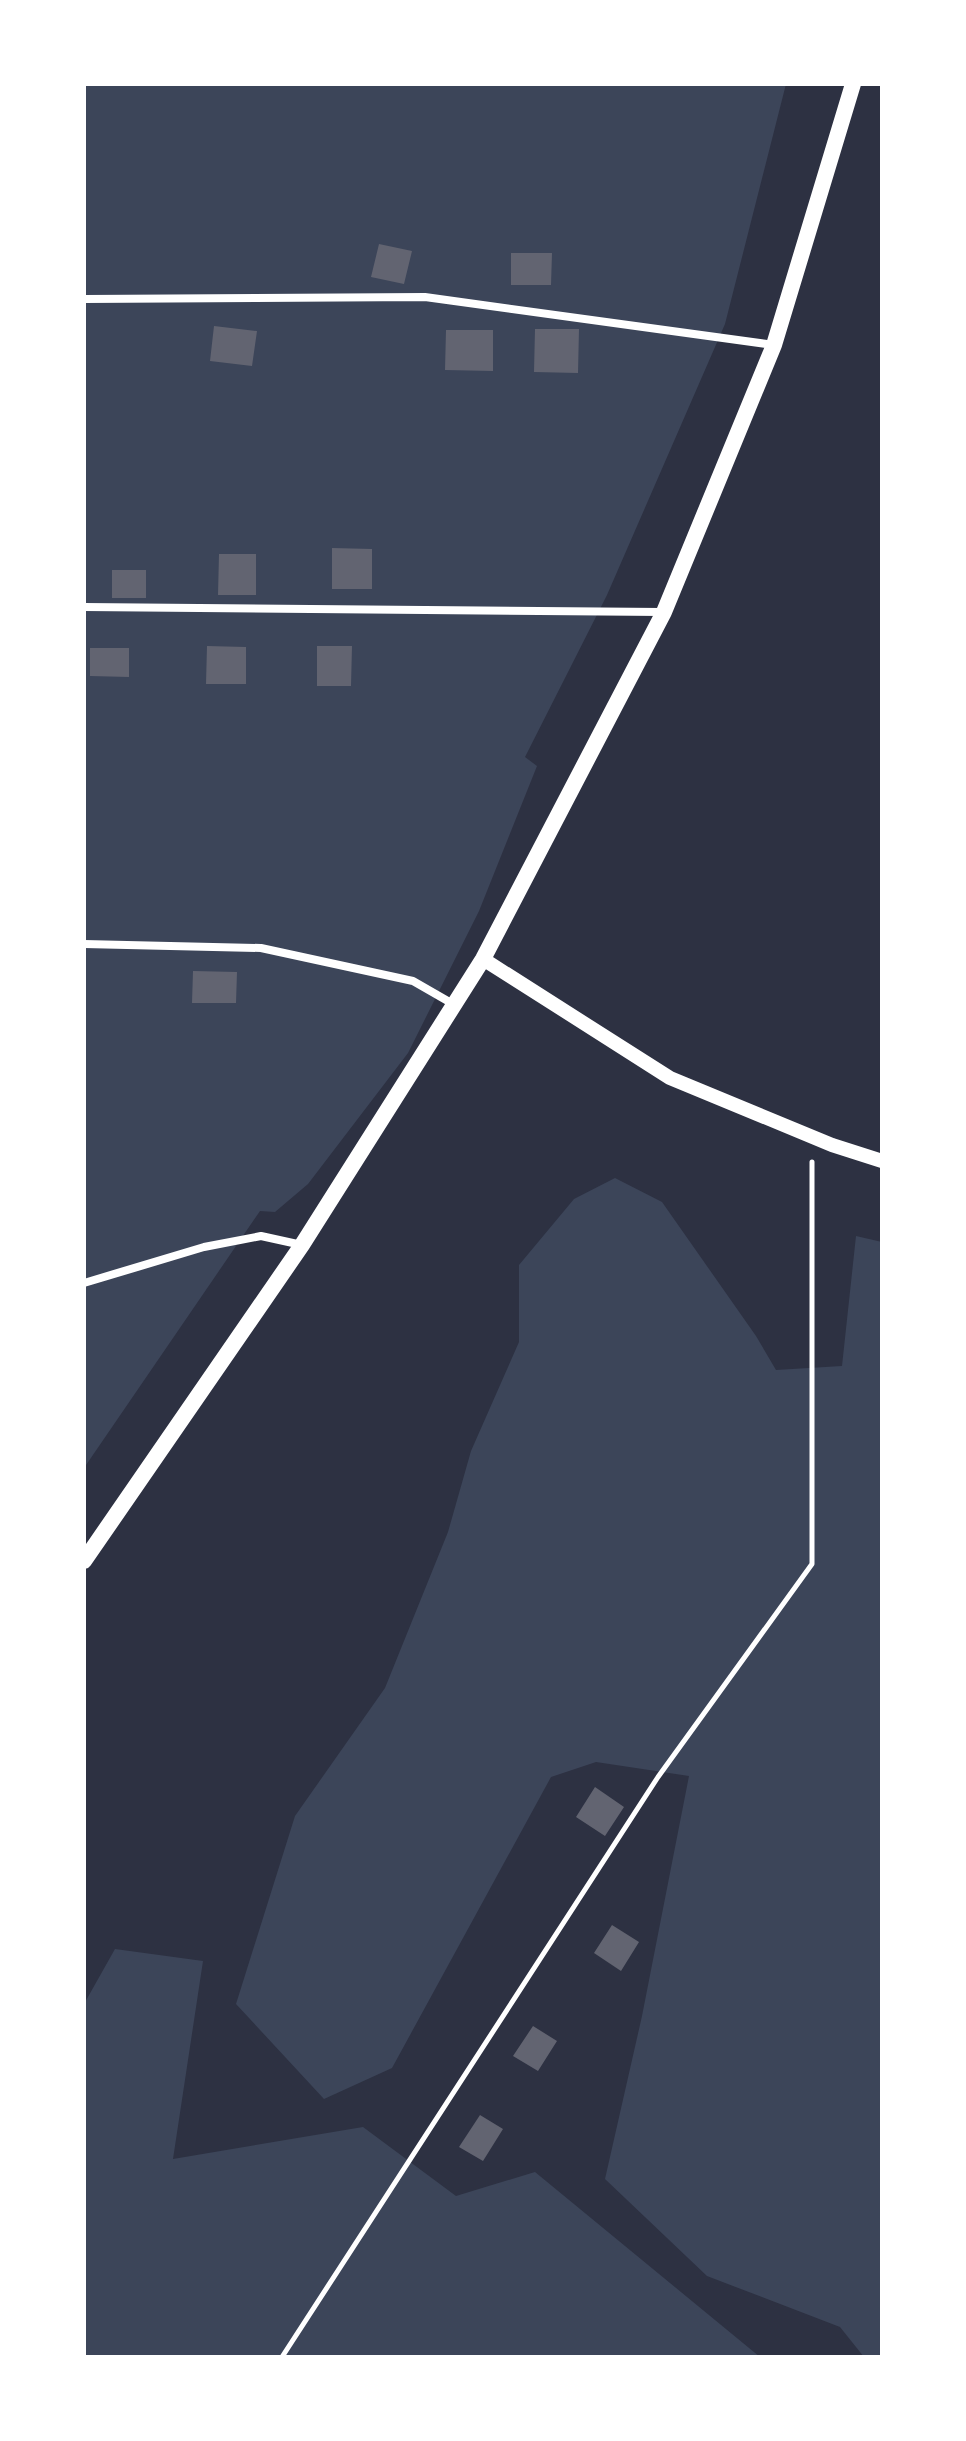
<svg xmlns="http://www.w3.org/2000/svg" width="966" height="2441" viewBox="0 0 966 2441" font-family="'IBM Plex Sans',sans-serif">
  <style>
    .green { fill: #3c4559 }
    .building { fill: #626471 }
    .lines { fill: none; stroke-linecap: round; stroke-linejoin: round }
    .path { stroke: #fff; stroke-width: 5 }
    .minor { stroke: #fff; stroke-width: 8 }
    .tertiary { stroke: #fff; stroke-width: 14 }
    .secondary { stroke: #fff; stroke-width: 16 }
  </style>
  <rect width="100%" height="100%" fill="#2d3142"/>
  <path class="green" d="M84,84H786L725,324L607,595L525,757L537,766L479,911L408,1053L308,1184L275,1212L260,1211L84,1468Z
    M615,1178L662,1202L756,1336L776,1370L842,1366L856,1236L882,1242V2357H864L840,2327L707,2276L605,2179L642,2016L689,1776L596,1762L551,1777L392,2068L324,2099L236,2004L295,1816L385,1688L448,1532L471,1451L519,1342V1265L574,1199Z
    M115,1949L203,1961L173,2159L363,2127L456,2196L535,2172L760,2357H84V2004Z"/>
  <path class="building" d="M379,244L412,251L404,284L371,277Z
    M511,253H552L551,285H511Z
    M214,326L257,331L252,366L210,361Z
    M535,329H579L578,373L534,372Z
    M446,330H493V371L445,370Z
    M332,548L372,549V589H332Z
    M219,554H256V595H218Z
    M112,570H146V598H112Z
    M207,646L246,647V684H206Z
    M317,646H352L351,686H317Z
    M90,648H129V677L90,676Z
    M193,971L237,972L236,1003H192Z
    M595,1787L624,1807L605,1836L576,1817Z
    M612,1925L639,1942L621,1971L594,1953Z
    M533,2026L557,2041L538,2071L513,2056Z
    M480,2115L503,2129L483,2161L459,2147Z"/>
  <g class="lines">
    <path class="path" d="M282,2357L658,1777L812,1564V1162"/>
    <path class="minor" d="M84,299L425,297L774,345
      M84,607L663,612
      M84,944L261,948L413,981L453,1004
      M84,1283L204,1247L261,1236L302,1245"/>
    <path class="tertiary" d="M483,959L670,1078L832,1145L882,1161"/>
    <path class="secondary" d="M84,1561L302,1245L483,959L664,612L774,345L853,84"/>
  </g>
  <rect width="966" height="2441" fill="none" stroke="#ffffff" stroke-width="172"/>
</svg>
